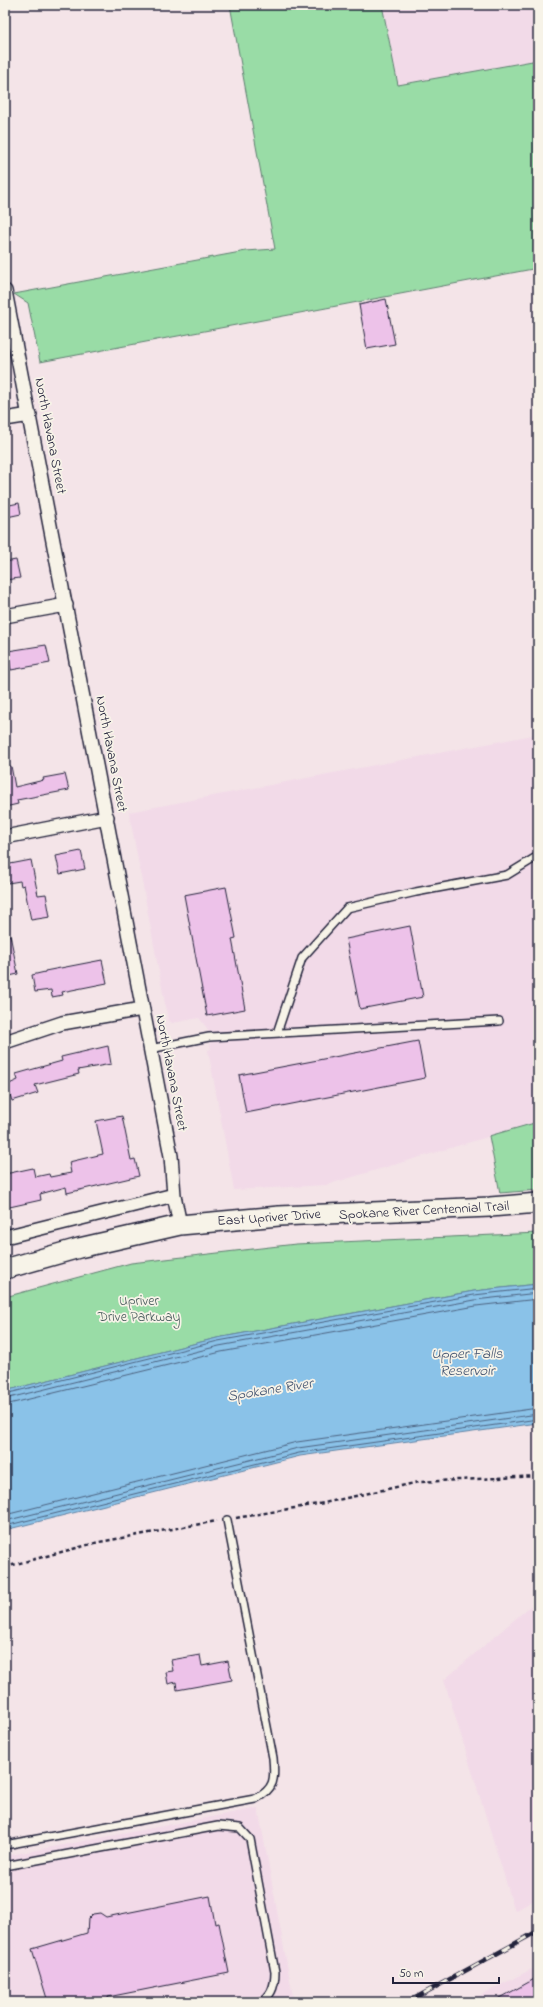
<svg xmlns="http://www.w3.org/2000/svg" width="543" height="2007" viewBox="0 0 543 2007" font-family="'Indie Flower',sans-serif">
  <style>
    .built { fill: #f2dae8 }
    .green { fill: #99dca6; stroke: #5e7f70 }
    .water { fill: #8ac2e8; stroke: #6082a3 }
    .lines { fill: none; stroke-linecap: round; stroke-linejoin: round }
    .shore { stroke: #4c6280; stroke-width: 1 }
    .building { fill: #edc2e9; stroke: #22223b }
    .lane-casing { stroke: #22223b; stroke-width: 10 }
    .street-casing { stroke: #22223b; stroke-width: 16 }
    .secondary-casing { stroke: #22223b; stroke-width: 22 }
    .path { stroke: #22223b; stroke-width: 2.5; stroke-dasharray: 4 3; stroke-linecap: butt }
    .lane { stroke: #f7f3e8; stroke-width: 7 }
    .street { stroke: #f7f3e8; stroke-width: 13 }
    .secondary { stroke: #f7f3e8; stroke-width: 19 }
    .rail-casing { stroke: #22223b; stroke-width: 4.5 }
    .rail { stroke: #f7f3e8; stroke-width: 3; stroke-dasharray: 9; stroke-linecap: butt }
    .labels { text-anchor: middle; dominant-baseline: central; stroke-width: 3.5; stroke-linejoin: round; paint-order: stroke }
    .street-label { font-size: 14px; fill: #22223b; stroke: #f7f3e8 }
    .park-label { font-size: 14px; fill: #465a5b; stroke: #f7f3e8 }
    .water-label { font-size: 15px; font-style: italic; fill: #41526f; stroke: #f7f3e8 }
  </style>
  <rect width="100%" height="100%" fill="#f4e4e8"/>
  <filter id="ink" filterUnits="userSpaceOnUse"><feTurbulence type="fractalNoise" baseFrequency=".025" numOctaves="2"/><feDisplacementMap in="SourceGraphic" scale="8" xChannelSelector="R" yChannelSelector="G"/><feConvolveMatrix kernelMatrix="1 2 1 2 8 2 1 2 1" color-interpolation-filters="sRGB"/></filter>
  <g filter="url(#ink)">
    <path class="built" d="M382,5H538V60L397,85Z
      M538,734V1122L326,1185L234,1190L208,1050L211,1049L207,1028L199,1018L172,1023L168,1020L129,812Z
      M538,1594V1898L515,1911L444,1680L534,1603Z
      M258,1808L294,2002H5V1856Z
      M538,1966V2002H467Z"/>
    <path class="green" d="M230,5H382L398,85L538,60V268L40,362L28,303L14,294L246,251L275,249Z
      M538,1122V1190L500,1193L489,1136Z
      M538,1233V1284L474,1291L217,1338L5,1391V1297L131,1263L296,1244Z"/>
    <path class="water" d="M538,1284V1423L300,1456L5,1530V1391L217,1338L474,1291Z"/>
    <g class="lines">
      <path class="shore" d="M5,1394L218,1341L474,1295L538,1288
        M5,1399L219,1346L475,1300L538,1293
        M5,1405L221,1352L476,1306L538,1299
        M5,1515L297,1442L538,1408
        M5,1521L298,1448L538,1414
        M5,1526L299,1453L538,1419"/>
    </g>
    <path class="building" d="M386,299L395,344L367,349L359,305Z
      M19,503L21,514L7,517L5,506Z
      M16,560L20,578L5,580V562Z
      M46,645L50,663L11,670L8,651Z
      M5,766H11L15,787L44,780L43,778L65,774L69,790L17,800L18,804L5,807Z
      M81,851L85,869L60,874L56,856Z
      M31,860L38,895L46,894L50,917L31,920L24,885L21,886L20,881L8,883L5,865Z
      M226,887L236,938L232,939L245,1009L207,1016L184,895Z
      M410,926L423,997L360,1009L346,939Z
      M10,935L18,974L5,977V936Z
      M102,960L107,983L62,992L63,995L52,997L51,990L35,992L32,975L45,972V971Z
      M418,1041L425,1078L246,1113L239,1075Z
      M108,1046L111,1064L78,1070L79,1074L35,1085L38,1093L12,1101L7,1085L18,1080L16,1074L62,1061L61,1057Z
      M122,1116L131,1160L135,1159L139,1176L67,1193L66,1187L40,1194L41,1200L5,1208V1174L33,1168L35,1177L49,1174L50,1177L71,1173L69,1162L103,1154L96,1121Z
      M200,1655L202,1666L228,1661L232,1680L177,1690L176,1682L168,1684L166,1672L173,1671L171,1660Z
      M210,1896L215,1924L219,1923L229,1973L108,1997L109,2002H48L32,1949L87,1933L88,1919L93,1914L100,1913L106,1917Z
      M538,1977V2002H493Z"/>
    <g class="lines">
      <defs>
        <path id="lane" d="M277,1033L302,958L347,908L416,892L507,875L538,856
          M150,1049L209,1037L499,1021
          M5,1845L255,1799C275,1789 275,1779 273,1758L227,1520
          M5,1866L218,1826L240,1828L250,1839L275,1972C275,1984 272,1997 260,2002"/>
        <path id="street" d="M5,291L171,1156L174,1195L180,1225
          M5,419L30,415
          M5,616L66,605
          M5,837L107,817
          M5,1042L62,1023L142,1009
          M5,1237L174,1195"/>
        <path id="secondary" d="M5,1269L79,1248L180,1225L279,1216L490,1207L538,1203"/>
      </defs>
      <use href="#lane" class="lane-casing"/>
      <use href="#street" class="street-casing"/>
      <use href="#secondary" class="secondary-casing"/>
      <path class="path" d="M236,1518L324,1503L419,1482L538,1476
        M5,1567L99,1542L217,1521"/>
      <use href="#lane" class="lane"/>
      <use href="#street" class="street"/>
      <use href="#secondary" class="secondary"/>
      <defs>
        <path id="rail" d="M408,2002L538,1931"/>
      </defs>
      <use href="#rail" class="rail-casing"/>
      <use href="#rail" class="rail"/>
    </g>
  </g>
  <g class="labels">
    <g class="street-label">
      <text transform="translate(50 436) rotate(79)">North Havana Street</text>
      <text transform="translate(111 754) rotate(79)">North Havana Street</text>
      <text transform="translate(171 1073) rotate(79)">North Havana Street</text>
      <text transform="translate(424 1211) rotate(-3)">Spokane River Centennial Trail</text>
      <text transform="translate(269 1218) rotate(-4)">East Upriver Drive</text>
    </g>
    <g class="park-label">
      <text x="139" y="1301">Upriver<tspan x="139" dy="16">Drive Parkway</tspan></text>
    </g>
    <g class="water-label">
      <text x="467" y="1354">Upper Falls<tspan x="467" dy="17">Reservoir</tspan></text>
      <text transform="translate(270 1390) rotate(-9)">Spokane River</text>
    </g>
  </g>
  <rect width="543" height="2007" fill="none" stroke="#f7f3e8" stroke-width="20"/>
  <rect x="10" y="10" width="523" height="1987" fill="none" stroke="#22223b" stroke-width="1.5" filter="url(#ink)"/>
  <path d="M393 1977v6h106v-6" fill="none" stroke="#22223b" stroke-width="2"/>
  <text x="399" y="1977" font-size="12" fill="#22223b" stroke="#f7f3e8" stroke-width="3" paint-order="stroke">50 m</text>
</svg>
